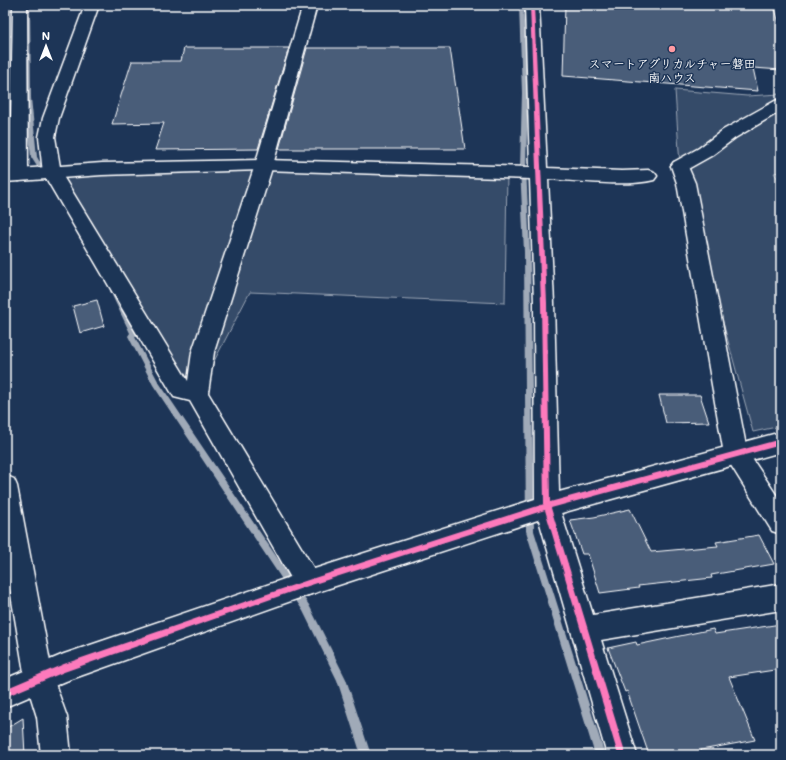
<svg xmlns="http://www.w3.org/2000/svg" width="786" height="760" viewBox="0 0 786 760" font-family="Mali,'Klee One',sans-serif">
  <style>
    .green { fill: #364b69; stroke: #9aa5b4 }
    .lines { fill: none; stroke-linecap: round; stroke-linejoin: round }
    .stream { fill: #a0aab8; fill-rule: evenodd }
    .building { fill: #4a5d79; stroke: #fff }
    .minor-casing { stroke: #fff; stroke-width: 3 }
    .tertiary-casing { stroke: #fff; stroke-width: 3 }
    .minor { fill: #1d3557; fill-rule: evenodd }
    .tertiary { fill: #1d3557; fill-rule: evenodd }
    .cycleway-casing { stroke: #1d3557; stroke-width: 2 }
    .cycleway { fill: #fd7abc; fill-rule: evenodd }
    .poi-dot { fill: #ff9aa2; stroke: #1d3557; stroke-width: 1.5 }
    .labels { text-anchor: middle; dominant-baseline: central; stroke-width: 3; stroke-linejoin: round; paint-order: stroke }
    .far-poi-label { font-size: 12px; font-weight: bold; fill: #fff; stroke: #1d3557 }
  </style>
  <rect width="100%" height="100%" fill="#1d3557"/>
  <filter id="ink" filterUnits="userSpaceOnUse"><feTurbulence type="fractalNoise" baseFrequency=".025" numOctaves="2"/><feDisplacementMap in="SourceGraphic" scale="8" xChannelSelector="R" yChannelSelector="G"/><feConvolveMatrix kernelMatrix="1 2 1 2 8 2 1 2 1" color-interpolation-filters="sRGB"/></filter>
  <g filter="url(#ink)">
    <path class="green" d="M5,5H19L12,36H5Z
      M675,90L747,96L781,94V172L774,173L781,184V426L753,432L680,166Z
      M264,165L507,172L505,303L250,292L197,394L52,173Z"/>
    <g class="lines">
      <path class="stream" d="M26,5H30L31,98L37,157L48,175L45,177L43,176L31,157L25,98Z
        M519,5H523L528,93L526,167L530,252L534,531L605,755H595L526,531L524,252L520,167L522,93Z
        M111,289H113L116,291L137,334L135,337L158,381L309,605L346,679L371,755H361L337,680L303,611L153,385L128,336L130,333L110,291Z"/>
    </g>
    <path class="building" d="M565,5H774L781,31V70L753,68L758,91L563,76Z
      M184,48H289L258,149L155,150L164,123L112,124L132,61H181Z
      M307,48H450L465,149H279Z
      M97,300L104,326L80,333L73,306Z
      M659,395H700L709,422L666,423Z
      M630,509L651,552L718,546L716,542L759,535L774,564L711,575L712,578L638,586L639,588L600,593L588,554H582L570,520L594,517Z
      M781,624V669L729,677L755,740L701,750L703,755H675L674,751L649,755L627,691L625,692L608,648L636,642L637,645L713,629L715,634Z
      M23,718L25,755H5V729Z"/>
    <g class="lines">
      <defs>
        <path id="minor" d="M13,5H27L28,175L25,179L19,181L13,179L10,175Z
          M85,5H99L59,118L55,137L61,173L188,381L192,352L255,165L303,5H317L273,165L214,352L208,393L317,574L321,583L317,592L308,595L299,592L190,401L174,397L43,173L39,137L43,118Z
          M680,161L686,162L695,183L747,451L781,502V534L772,531L724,454L677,183L671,166L674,162Z
          M5,475L14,479L17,486L53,678L67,717L71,755H41L37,717L25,678L5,559Z
          M547,495L556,498L559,506L593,615L781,584V610L601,640L637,755H607L535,506L538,498Z"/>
        <path id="tertiary" d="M525,5H539L547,168L622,171L648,170L654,172L657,176L654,180C627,187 578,181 548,179L554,303L559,492L781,432V452L547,517L308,595L66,681L5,707V679L64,654L308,571L535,499L534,303L530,179L264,170L102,175L5,182V170L102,163L264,160L530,167Z
          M781,99V111L735,138L711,156L686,170L680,171L674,170L671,166L674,162L699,148L723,130L775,101Z"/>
      </defs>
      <use href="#minor" class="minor-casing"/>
      <use href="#tertiary" class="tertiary-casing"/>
      <use href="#minor" class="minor"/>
      <use href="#tertiary" class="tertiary"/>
      <defs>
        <path id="cycleway" d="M530,5H534L547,303L550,502L781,439V445L551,508L626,755H618L545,510L308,586L64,672L5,697V689L64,664L308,580L544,504L541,303Z"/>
      </defs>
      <use href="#cycleway" class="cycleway-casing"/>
      <use href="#cycleway" class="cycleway"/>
    </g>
  </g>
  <circle class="poi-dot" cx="672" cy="49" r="4"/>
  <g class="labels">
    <g class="far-poi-label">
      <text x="672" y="63">スマートアグリカルチャー磐田<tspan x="672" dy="14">南ハウス</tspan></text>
    </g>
  </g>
  <rect width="786" height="760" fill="none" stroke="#1d3557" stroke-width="20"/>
  <rect x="10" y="10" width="766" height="740" fill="none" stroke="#fff" stroke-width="1.5" filter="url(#ink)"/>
  <g transform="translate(46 46)" stroke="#1d3557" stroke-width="3" paint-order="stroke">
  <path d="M0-3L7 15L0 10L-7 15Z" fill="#ffffff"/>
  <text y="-6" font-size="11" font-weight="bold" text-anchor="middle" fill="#ffffff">N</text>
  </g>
</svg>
